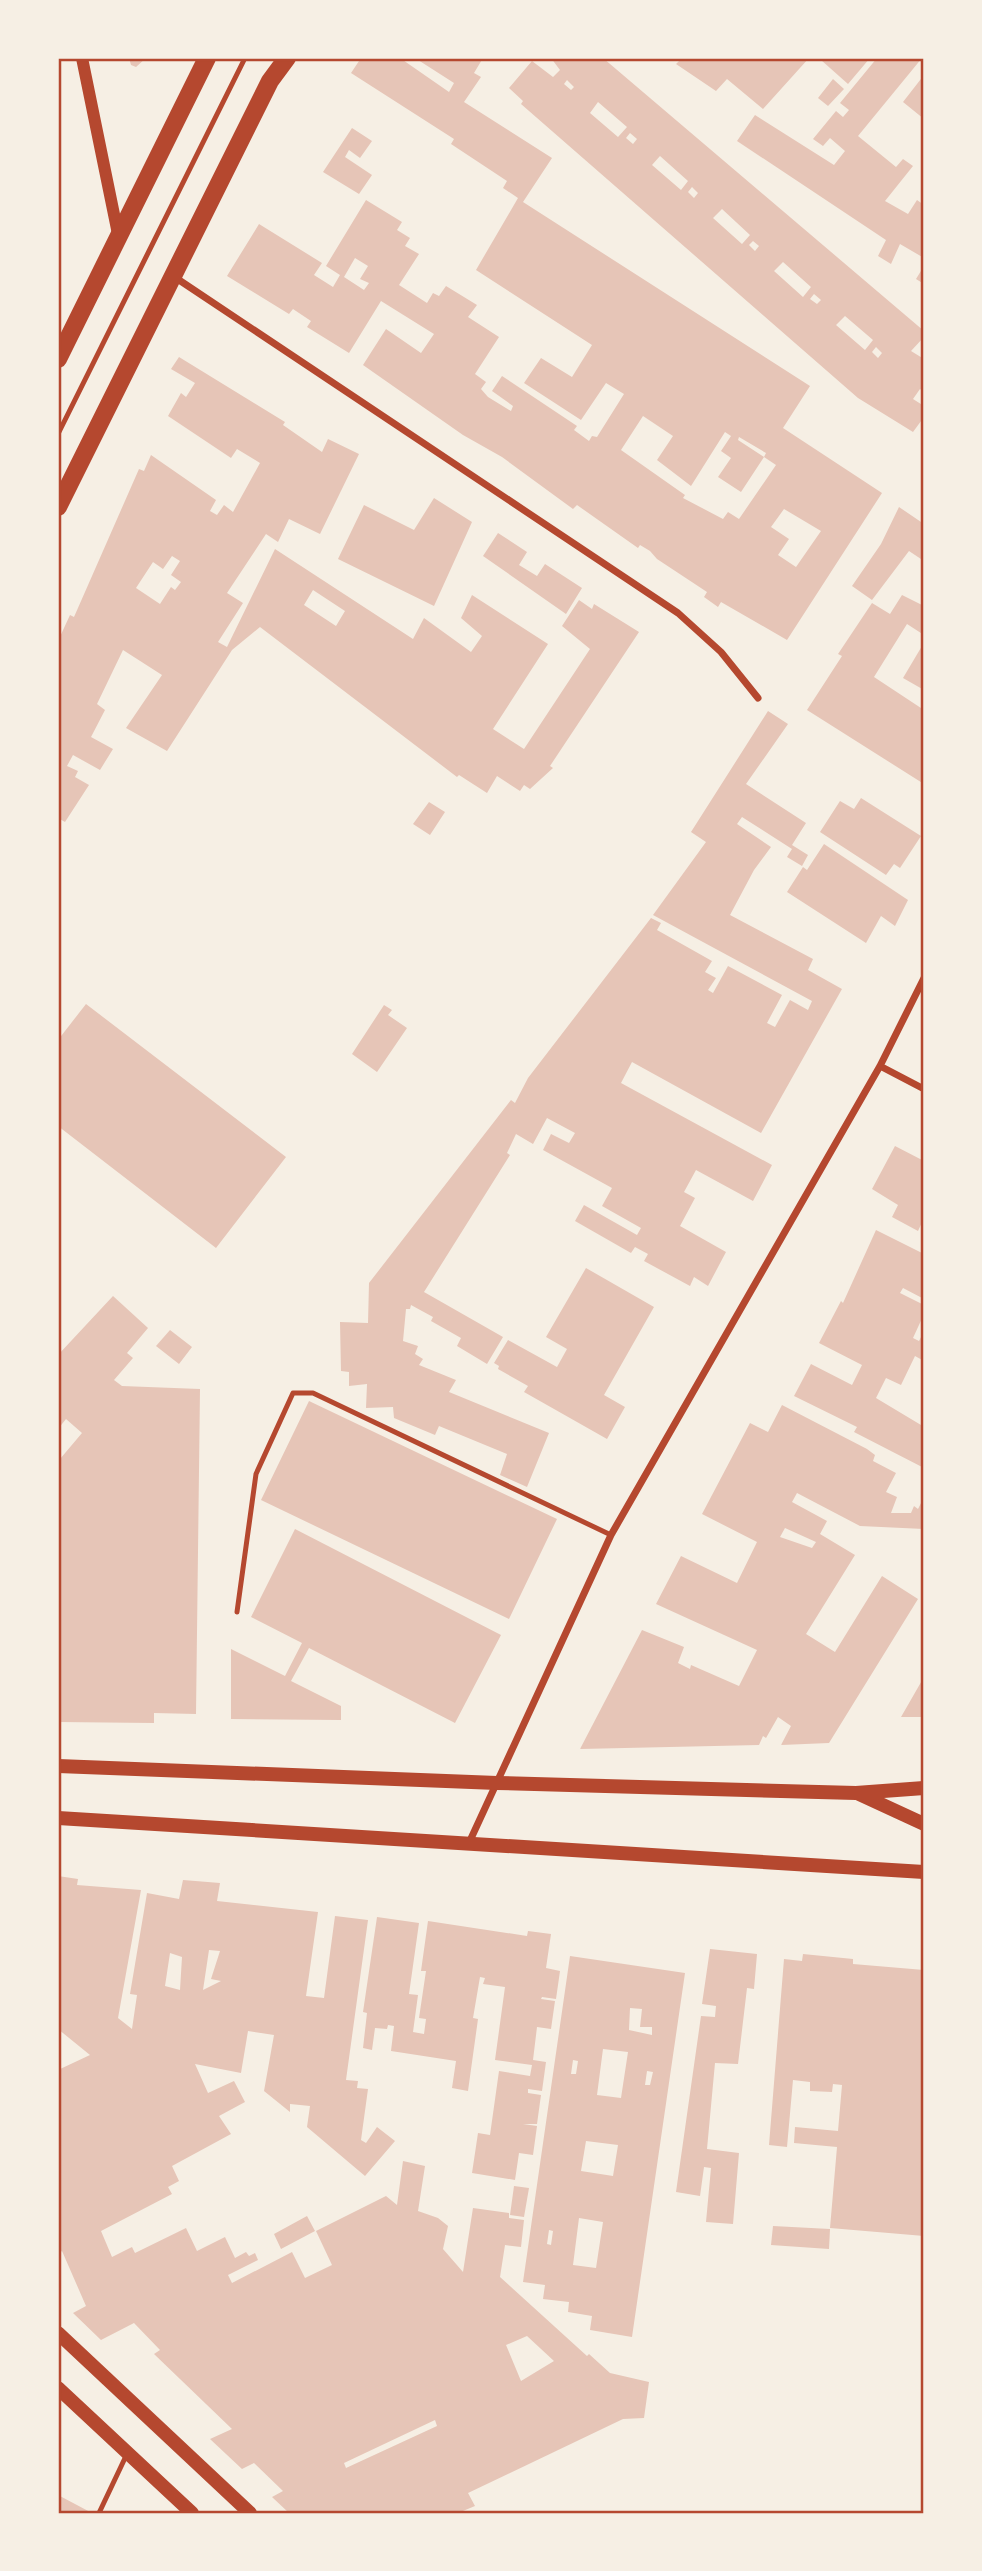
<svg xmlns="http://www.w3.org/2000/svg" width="982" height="2571" viewBox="0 0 982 2571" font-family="'PT Sans',sans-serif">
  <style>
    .building { fill: #e6c5b7; fill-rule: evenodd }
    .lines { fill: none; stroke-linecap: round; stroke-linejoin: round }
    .service { stroke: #b5482f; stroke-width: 5 }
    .minor { stroke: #b5482f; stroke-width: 7 }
    .tertiary { stroke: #b5482f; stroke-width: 12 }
    .secondary { stroke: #b5482f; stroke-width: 14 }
    .primary { stroke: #b5482f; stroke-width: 18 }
    .neatline { fill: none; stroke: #b5482f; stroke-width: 2.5 }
  </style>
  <rect width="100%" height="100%" fill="#f6efe4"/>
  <path class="building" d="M129,58H146L136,67L131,65Z
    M361,58H400L449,92L454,83L415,58H483L474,73L481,77L464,102L552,158L523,202L810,386L783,428L882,493L787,640L721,602L718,607L704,597L707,592L657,559L650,551L640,545L638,548L577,505L573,509L502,457L463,435L363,365L386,329L421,353L434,334L381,301L349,353L307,327L311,321L293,309L289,314L227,276L259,224L322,263L314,275L333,287L340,275L326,266L366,200L402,222L397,230L410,238L405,246L419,254L399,285L427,303L433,293L439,296L446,286L477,305L468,317L499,337L475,374L486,382L481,389L488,397L511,411L513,406L492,391L502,376L577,426L574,430L589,441L592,436L597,437L624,394L606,383L581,420L524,383L541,358L572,377L592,345L476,270L518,198L503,188L507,181L451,144L454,139L351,73ZM355,258L368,266L360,279L369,283L364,290L344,277ZM643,416L673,436L657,460L691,486L725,432L731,436L721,451L731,458L718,477L741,492L764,457L738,440L739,437L766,453L764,457L776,465L739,519L728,512L723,519L683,498L685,495L621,450ZM784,509L821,531L796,567L778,555L789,539L771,527Z
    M551,58H603L924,331V337L911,351L924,359V392L920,389L913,399L924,406V417L913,432L858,398L521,104L523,101L509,88L532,61L553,77L560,70ZM567,80L574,87L571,90L564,84ZM598,102L627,127L618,137L590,113ZM630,133L637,139L633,144L626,138ZM660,156L688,181L681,190L652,165ZM692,187L698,193L694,198L688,192ZM722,209L750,235L742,244L713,218ZM753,241L759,246L755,251L749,245ZM783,262L811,287L803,297L774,271ZM814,294L821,300L817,304L810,299ZM845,316L873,340L865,350L836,325ZM876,347L882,353L878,358L872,352Z
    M682,58H809L763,109L727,79L716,91L676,64Z
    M823,58H870L848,84L821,60Z
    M877,58L886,61L889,58H922L858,136L896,167L903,159L913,166L885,201L908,214L917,200L924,205V258L900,244L891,264L878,256L886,240L737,141L755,115L834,165L845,151L830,138L823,146L813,139L836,111L843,117L849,110L840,103Z
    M924,75V119L903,102Z
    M833,79L844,89L828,106L818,98Z
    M352,128L372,141L360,158L349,150L345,157L372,175L359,194L323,172Z
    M924,266V284L916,279Z
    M179,357L285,422L283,425L322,452L328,439L359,454L320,534L289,519L278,542L266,534L227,593L243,603L218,642L227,647L275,549L413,639L424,618L471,652L482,636L461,618L472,595L548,644L493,729L524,749L590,649L562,626L579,600L592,609L594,604L639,632L550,766L553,768L530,789L524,785L520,791L497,776L487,793L459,775L457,777L260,627L232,650L167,751L126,728L162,675L123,650L97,704L105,710L91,737L113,749L100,770L73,755L67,766L78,771L75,777L89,785L65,822L58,818V641L70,615L74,617L139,469L144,471L151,455L216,500L210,511L217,515L224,505L233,512L260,463L237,449L231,458L168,416L181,393L186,397L195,383L171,369ZM172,556L180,561L171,575L181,582L175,590L171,587L160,604L136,588L153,562L163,569ZM313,590L345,611L336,626L304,605Z
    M434,498L472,522L434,606L338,559L364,505L414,530Z
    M899,507L924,524V561L909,551L872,600L852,586L881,544Z
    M498,533L527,552L519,565L537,576L545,564L582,588L566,614L483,556Z
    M902,595L924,606V635L907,624L874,677L924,710V784L807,710L842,656L838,654L872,603L890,614Z
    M922,646L924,647V690L903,678Z
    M768,711L788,724L746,784L806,823L792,845L808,855L802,866L787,857L792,849L742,817L737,824L771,847L754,870L730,915L813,959L808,970L842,989L761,1133L632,1062L621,1083L772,1165L753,1201L696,1170L684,1192L695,1198L680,1226L726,1252L708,1286L694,1277L690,1286L644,1261L648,1254L635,1247L631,1253L575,1221L584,1205L637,1235L641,1228L602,1206L612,1188L543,1150L551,1134L569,1143L575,1133L547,1118L533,1144L516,1134L507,1153L510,1155L424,1292L503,1337L487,1364L457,1346L461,1338L431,1321L433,1317L411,1305L410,1309H406L403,1341L418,1346L415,1354L423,1359L419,1365L456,1380L449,1392L549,1433L527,1487L500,1475L507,1454L439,1426L435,1435L394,1418L393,1407L366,1408L367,1384L349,1386V1372L341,1371L340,1322L368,1323L369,1283L511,1100L515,1103L528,1078L651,918L661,923L657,930L712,961L705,972L716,978L708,990L713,993L728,966L782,995L767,1023L775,1027L790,1000L808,1010L812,1001L653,915L706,842L691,832Z
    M861,798L921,836L900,868L894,864L886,875L820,832L840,801L854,809Z
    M429,802L445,812L430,835L413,824Z
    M824,844L908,900L895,926L881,916L866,943L787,892L803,867L807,870Z
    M86,1004L286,1157L216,1248L58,1126V1040Z
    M384,1005L392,1010L388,1015L407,1028L377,1072L352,1054Z
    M895,1146L924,1161V1218L918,1231L892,1217L898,1205L872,1189Z
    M876,1230L924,1254V1299L903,1288L900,1293L924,1305V1314L913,1338L919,1341L924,1331V1361L915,1356L901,1385L886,1378L876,1398L921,1425L924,1419V1468L854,1432L857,1427L794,1396L811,1364L852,1385L862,1365L819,1343L841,1301L843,1303Z
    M586,1268L654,1307L604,1395L625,1407L607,1439L524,1392L528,1386L498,1369L499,1366L494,1363L508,1340L557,1367L567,1349L546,1337Z
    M113,1296L148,1328L127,1353L133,1358L114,1380L122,1386L200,1389L196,1714L154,1713V1723L58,1722V1456L60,1459L82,1433L66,1419L58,1429V1355Z
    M170,1330L192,1347L179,1364L156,1346Z
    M309,1401L557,1519L509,1619L261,1500Z
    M782,1405L867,1449L875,1455L873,1461L896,1473L886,1492L897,1497L891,1513H911L914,1506L918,1509L924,1497V1529L860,1526L797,1493L792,1502L827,1521L820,1534L855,1555L806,1634L835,1652L882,1576L918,1599L829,1743L781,1745L791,1726L778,1717L766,1738L763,1736L759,1745L580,1749L642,1630L684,1647L678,1663L690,1669L691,1665L739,1686L757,1650L656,1604L681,1556L737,1583L757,1542L702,1514L750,1423L768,1432ZM785,1528L816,1542L812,1548L780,1537Z
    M295,1529L501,1635L455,1723L309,1648L291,1681L341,1706V1720L231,1719V1649L285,1676L302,1643L251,1617Z
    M924,1677V1717H901Z
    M58,1876L78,1879L77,1885L141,1890L118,2018L132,2029L137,1995L130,1994L147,1893L179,1899L183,1880L220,1883L217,1901L318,1912L306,1996L324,1998L335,1916L368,1920L346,2080L358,2081L357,2088L368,2089L361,2140L366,2143L377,2127L395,2141L365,2176L307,2127L310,2106L290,2104V2112L264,2091L274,2035L248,2031L241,2073L195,2064L208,2093L234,2081L245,2102L219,2116L231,2134L172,2166L179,2181L168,2187L172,2194L101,2231L112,2257L132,2247L135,2253L186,2228L197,2251L225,2237L235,2258L246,2252L249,2256L255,2253L258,2260L228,2275L232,2283L292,2252L305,2278L332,2265L316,2231L386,2196L397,2205L403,2161L425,2166L418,2211L438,2218L448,2226L443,2249L463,2272L473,2208L509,2213V2218L524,2220L521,2247L505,2245L500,2277L587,2356L589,2354L610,2373L649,2382L644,2418L623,2419L468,2493L475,2506L458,2513H289L272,2497L283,2491L254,2463L242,2469L210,2439L232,2429L154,2354L160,2350L134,2323L101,2340L73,2313L86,2306L62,2251L58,2254V2070L90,2055L58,2029ZM209,1950L220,1951L211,1979L221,1981L203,1990ZM170,1953L182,1957L180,1990L165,1986ZM527,2336L554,2361L521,2381L506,2345ZM435,2420L437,2426L346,2468L344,2463Z
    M377,1917L419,1923L409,1994L418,1995L413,2032L424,2034L426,2019L419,2018L426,1971H421L428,1921L527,1936L528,1931L551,1934L546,1968L560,1971L556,1999L542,1997L541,1999L555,2001L551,2029L537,2027L533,2060L546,2062L542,2091L528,2089V2093L541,2095L537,2124H523L537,2126L533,2155L519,2153L515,2180L472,2173L478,2133L490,2135L499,2071L530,2076L532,2065L495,2060L505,1987L483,1984L485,1978L480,1977L473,2018L478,2019L468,2091L452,2088L456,2061L391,2051L394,2026L388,2025L387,2029L375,2028L372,2050L363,2048L367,2013L363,2012Z
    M710,1949L757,1954L754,1989L747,1988L738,2064L715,2063L707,2149L739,2153L733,2224L706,2222L711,2168L704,2167L700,2196L676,2192L701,2016L715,2017L716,2006L702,2004Z
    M803,1954L853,1959V1964L924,1970V2236L830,2228L837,2147L794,2143L795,2127L838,2131L842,2085L833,2084L832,2092L810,2091V2082L793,2080L787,2147L769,2145L784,1959L802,1961Z
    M570,1956L685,1973L632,2337L590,2330L592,2316L568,2312L569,2302L543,2299L545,2285L523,2282ZM630,2008L642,2009L640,2027H652V2035L629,2030ZM603,2049L628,2052L621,2098L597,2095ZM573,2060L578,2061L576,2074H571ZM647,2071L653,2072L650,2085H645ZM586,2141L618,2145L613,2176L581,2171ZM579,2218L603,2222L596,2268L573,2265ZM549,2230L553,2231L551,2245L547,2244Z
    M514,2186L529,2188L524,2217L510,2215Z
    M307,2216L315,2231L281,2249L274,2234Z
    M773,2226L830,2229L829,2249L771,2245Z
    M58,2495L92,2513H58Z"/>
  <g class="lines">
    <path class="service" d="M58,434L245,58
      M237,1612L256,1474L293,1393H313L611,1535
      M99,2513L126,2456"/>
    <path class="minor" d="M173,276L678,613L721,652L758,698
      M880,1066L924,1089
      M468,1845L611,1535L880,1066L924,978"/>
    <path class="tertiary" d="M82,58L118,234"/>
    <path class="secondary" d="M58,1766L497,1783L856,1793L924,1788
      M859,1794L924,1824
      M58,1818L924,1872
      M58,2333L250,2513
      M58,2388L192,2513"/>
    <path class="primary" d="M58,359L207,58
      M58,507L270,81L287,58"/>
  </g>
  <rect width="982" height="2571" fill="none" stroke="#f6efe4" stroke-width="119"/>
  <rect x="60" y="60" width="862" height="2452" class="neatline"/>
</svg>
